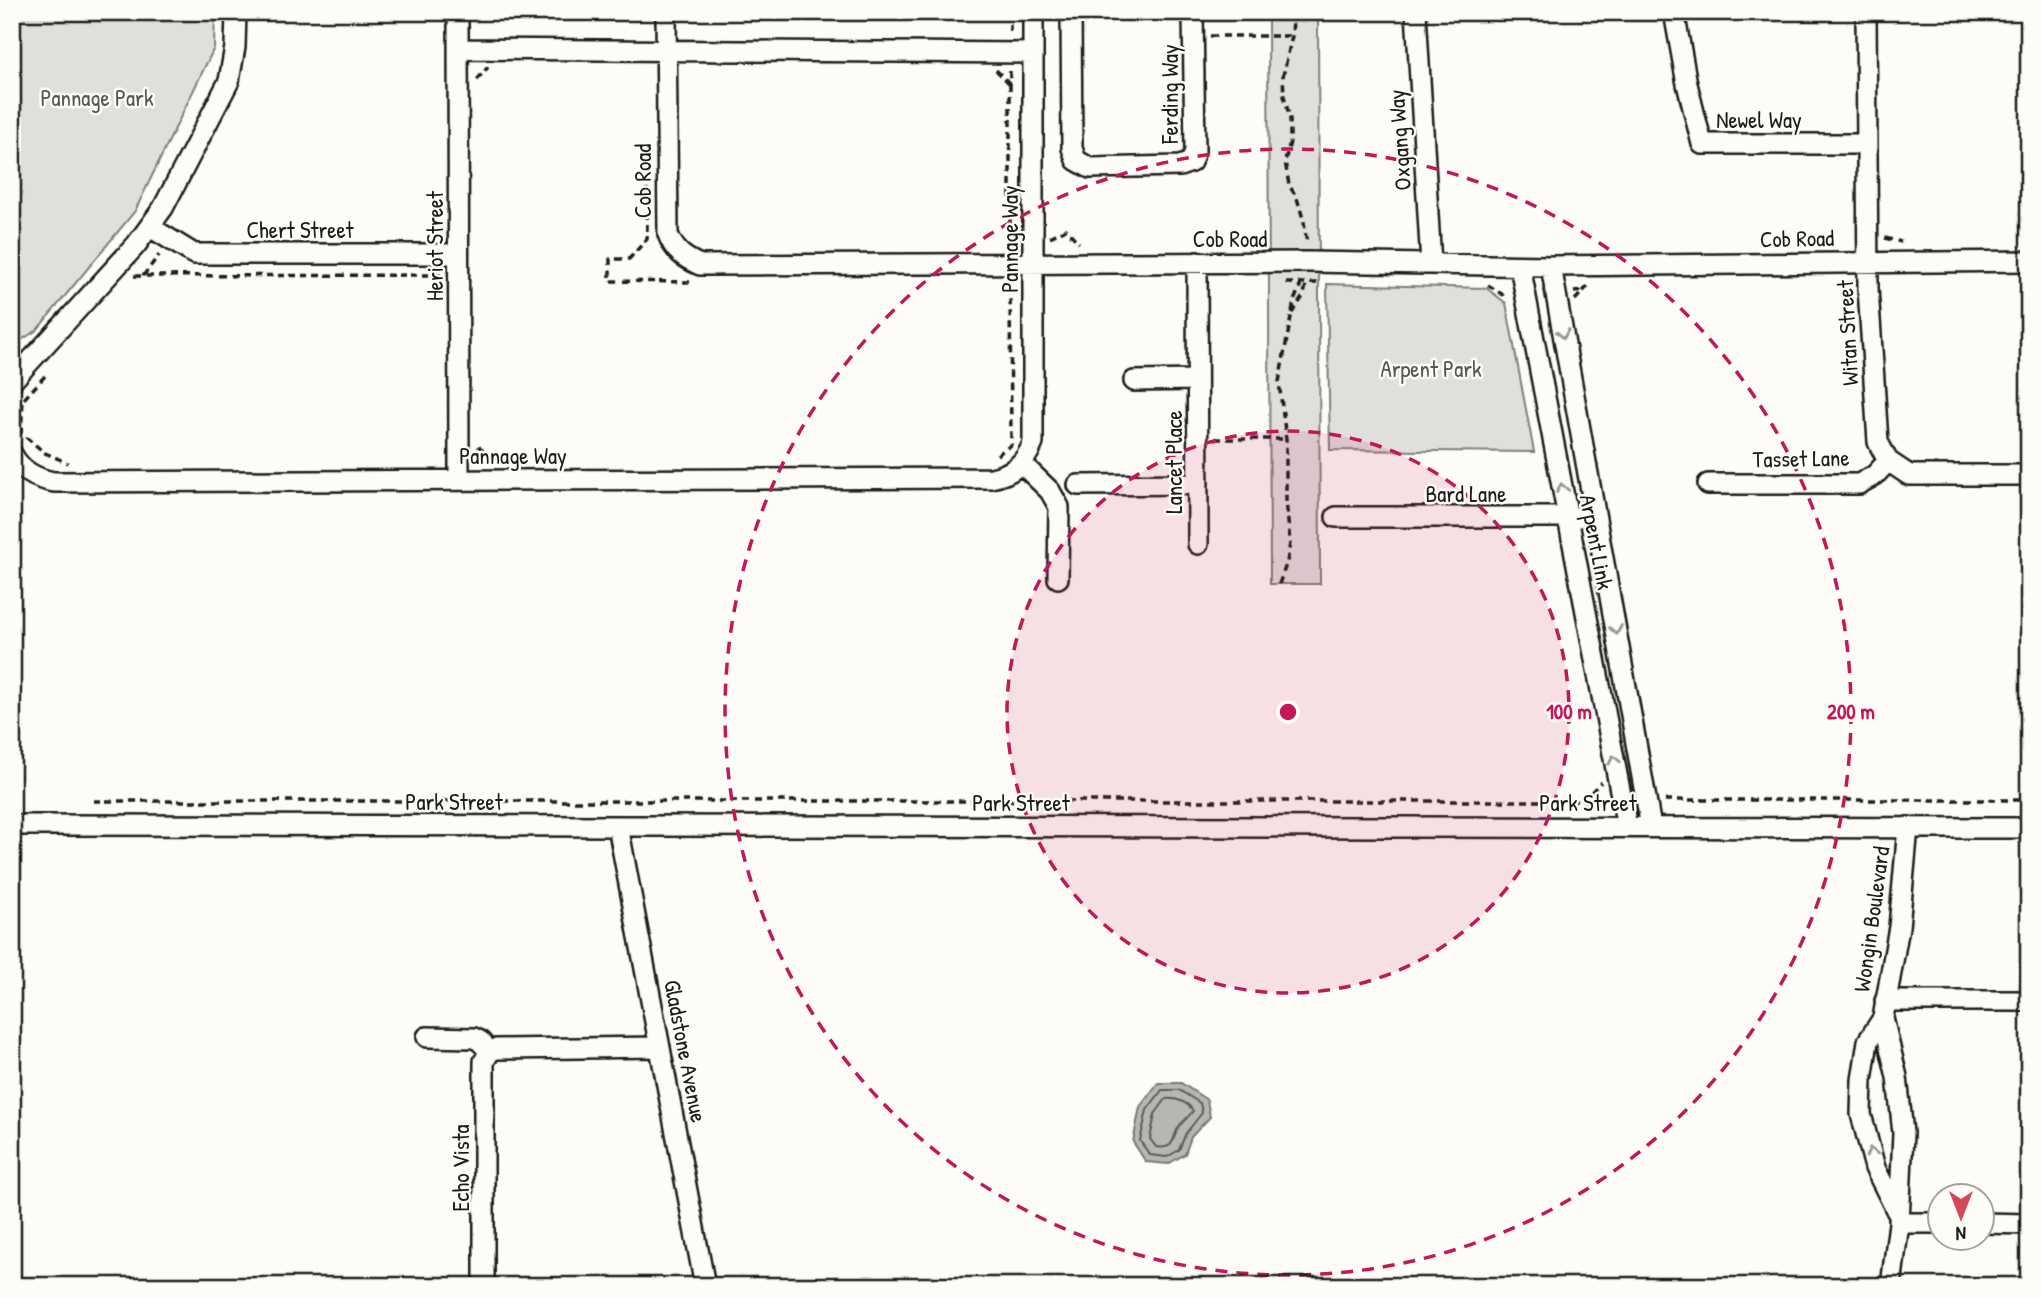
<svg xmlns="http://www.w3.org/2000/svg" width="2041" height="1298" viewBox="0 0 2041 1298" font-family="'Patrick Hand',sans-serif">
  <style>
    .green { fill: #e0dfdb; stroke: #7e7e7c; stroke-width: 2 }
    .water { fill: #b7b6b2; stroke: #797876; stroke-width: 2 }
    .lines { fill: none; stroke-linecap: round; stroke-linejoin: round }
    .shore { stroke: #5a5a58; stroke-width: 2 }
    .minor-casing { stroke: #1c1c1c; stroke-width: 24 }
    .path { stroke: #1c1c1c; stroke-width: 3.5; stroke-dasharray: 7 5; stroke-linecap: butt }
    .minor { stroke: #fdfcf7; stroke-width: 19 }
    .oneway { stroke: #989794 }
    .ring { fill: none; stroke: #c2185b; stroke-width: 3.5; stroke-dasharray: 12 9 }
    .labels { text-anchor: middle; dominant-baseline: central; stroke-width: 5; stroke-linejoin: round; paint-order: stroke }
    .street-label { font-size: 23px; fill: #1c1c1c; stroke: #fdfcf7 }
    .park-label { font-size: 23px; fill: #575655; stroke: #fdfcf7 }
    .centre { fill: #c2185b; stroke: #fdfcf7; stroke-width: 3.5 }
    .ring-label { font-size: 21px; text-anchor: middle; font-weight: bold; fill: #c2185b; stroke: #fdfcf7; stroke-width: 5; stroke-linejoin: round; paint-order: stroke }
  </style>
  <rect width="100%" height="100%" fill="#fdfcf7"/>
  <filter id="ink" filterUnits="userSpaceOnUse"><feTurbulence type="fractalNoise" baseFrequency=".0143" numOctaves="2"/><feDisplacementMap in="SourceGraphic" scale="14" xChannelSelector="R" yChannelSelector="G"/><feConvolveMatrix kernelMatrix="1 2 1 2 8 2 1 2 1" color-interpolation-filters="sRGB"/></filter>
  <g filter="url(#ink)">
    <path class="green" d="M12,12H215L214,48L135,211L37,330L12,346Z
      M1268,12H1318L1320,584H1270Z
      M1327,284L1486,288L1506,303L1534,452L1330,450Z"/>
    <path class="water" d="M1158,1083H1181L1207,1100L1210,1117L1191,1137L1185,1154L1168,1164L1146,1162L1133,1142L1140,1107Z"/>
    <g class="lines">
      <path class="shore" d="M1162,1090H1179L1200,1103L1202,1113L1186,1133L1179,1150L1167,1157L1150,1155L1140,1141L1147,1110Z
        M1166,1099C1176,1098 1188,1102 1193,1111C1189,1116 1184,1121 1180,1125C1171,1137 1177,1150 1156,1147L1150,1139L1155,1114Z"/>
      <defs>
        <path id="minor" d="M458,12L459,480
          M666,12L668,234C674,251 684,258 700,265L1308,262L1551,266L2029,261
          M1071,12L1072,148L1076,160L1090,168L1180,166L1191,162L1195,151L1193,12
          M1416,12L1431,264
          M1674,12L1687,84L1702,144H1867
          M1866,12L1868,288L1878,442L1888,461L1909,475H2029
          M459,49L1033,53
          M150,227L194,254H458
          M1197,262L1198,544
          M1520,266L1627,827
          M1551,266L1651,827
          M12,381L136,245L163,208L229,81L235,47L236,12
          M1134,381L1197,380
          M12,454C21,471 36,479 54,482L991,478C1012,474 1025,464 1033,443V12
          M1022,464L1050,491L1059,507L1058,578
          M1708,484H1859L1875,475L1888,461
          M1078,485L1198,484
          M1336,517H1580
          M12,825L2029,828
          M618,826L705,1286
          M1885,1001H2029
          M1883,1018L1868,1041L1862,1080L1861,1114L1875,1168L1897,1212
          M427,1037L474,1038L480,1041L490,1052
          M1899,1223H1940
          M1982,1223L2029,1224
          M484,1286V1061L490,1052L496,1049L660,1047
          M1891,1286L1899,1223L1903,1133L1897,1077L1883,1018L1899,927L1908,827"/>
      </defs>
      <use href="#minor" class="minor-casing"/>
      <path class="path" d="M1010,12V35
        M1290,12L1293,18L1292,36L1283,76L1284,96L1290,119V142L1285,161L1289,185L1297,198L1304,222L1307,245
        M1210,36H1292
        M996,70L1010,84
        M1010,71V245
        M477,80L488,67
        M647,164V239L629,259H610V281L690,282
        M1050,237L1066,229L1079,243
        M1885,238L1901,242
        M134,276L441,275
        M143,276L159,255
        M1286,283H1320
        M1488,285L1505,296
        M1574,292L1583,291
        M1575,300L1589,285
        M1292,313L1304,295L1306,284
        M45,376L23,400L21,433L45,453L68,463
        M1215,439H1286
        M478,446L496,461
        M997,455L1011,445L1010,280
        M1279,584L1287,562L1290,543L1286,500V439L1279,382L1294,301L1301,284
        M1665,800H2029
        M94,801H1604
        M1583,801L1601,782"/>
      <use href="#minor" class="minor"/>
    </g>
    <defs><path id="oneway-chevron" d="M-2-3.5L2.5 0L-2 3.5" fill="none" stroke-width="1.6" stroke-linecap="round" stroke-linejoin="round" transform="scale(1.75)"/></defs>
    <g class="oneway">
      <use href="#oneway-chevron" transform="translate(1563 334) rotate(80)"/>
      <use href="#oneway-chevron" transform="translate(1562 488) rotate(-101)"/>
      <use href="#oneway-chevron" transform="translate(1616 630) rotate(80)"/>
      <use href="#oneway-chevron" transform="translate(1614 760) rotate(-101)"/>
      <use href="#oneway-chevron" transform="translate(1871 1152) rotate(-105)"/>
    </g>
  </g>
  <circle cx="1288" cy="712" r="281" fill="#c2185b" fill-opacity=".12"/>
  <g class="ring">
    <circle cx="1288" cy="712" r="281"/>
    <circle cx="1288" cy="712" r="563"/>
  </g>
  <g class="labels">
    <g class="street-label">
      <text transform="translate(1169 94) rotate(-90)">Ferding Way</text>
      <text x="1759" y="119">Newel Way</text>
      <text transform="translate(1399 140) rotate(-94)">Oxgang Way</text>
      <text transform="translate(642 181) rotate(-90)">Cob Road</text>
      <text x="300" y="229">Chert Street</text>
      <text x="1230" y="238">Cob Road</text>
      <text transform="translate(1797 238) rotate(-1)">Cob Road</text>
      <text transform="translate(1009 239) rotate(-90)">Pannage Way</text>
      <text transform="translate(434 246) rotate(-90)">Heriot Street</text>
      <text transform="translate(1847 333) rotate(-93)">Witan Street</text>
      <text x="513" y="455">Pannage Way</text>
      <text transform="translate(1801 458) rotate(-1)">Tasset Lane</text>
      <text transform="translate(1173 462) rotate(-90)">Lancet Place</text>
      <text x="1466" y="493">Bard Lane</text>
      <text transform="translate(1597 542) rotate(79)">Arpent Link</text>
      <text x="454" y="801">Park Street</text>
      <text x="1021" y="802">Park Street</text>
      <text x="1588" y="802">Park Street</text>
      <text transform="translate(1871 919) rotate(-82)">Wongin Boulevard</text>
      <text transform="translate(686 1051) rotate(79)">Gladstone Avenue</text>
      <text transform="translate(460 1168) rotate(-90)">Echo Vista</text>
    </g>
    <g class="park-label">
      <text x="97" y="97">Pannage Park</text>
      <text x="1431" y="368">Arpent Park</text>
    </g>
  </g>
  <circle cx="1288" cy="712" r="10" class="centre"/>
  <g class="ring-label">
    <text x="1569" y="719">100 m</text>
    <text x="1851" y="719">200 m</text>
  </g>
  <rect width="2041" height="1298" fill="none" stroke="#fdfcf7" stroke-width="42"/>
  <rect x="21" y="21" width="1999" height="1256" fill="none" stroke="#1c1c1c" stroke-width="2.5" filter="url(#ink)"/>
  <g transform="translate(1961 1217) rotate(180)"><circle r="33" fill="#fdfcf7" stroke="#a3a29f" stroke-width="2"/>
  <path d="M0-5L12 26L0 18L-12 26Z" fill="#d1495b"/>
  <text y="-10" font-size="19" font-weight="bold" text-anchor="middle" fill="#1c1c1c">N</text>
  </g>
</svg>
